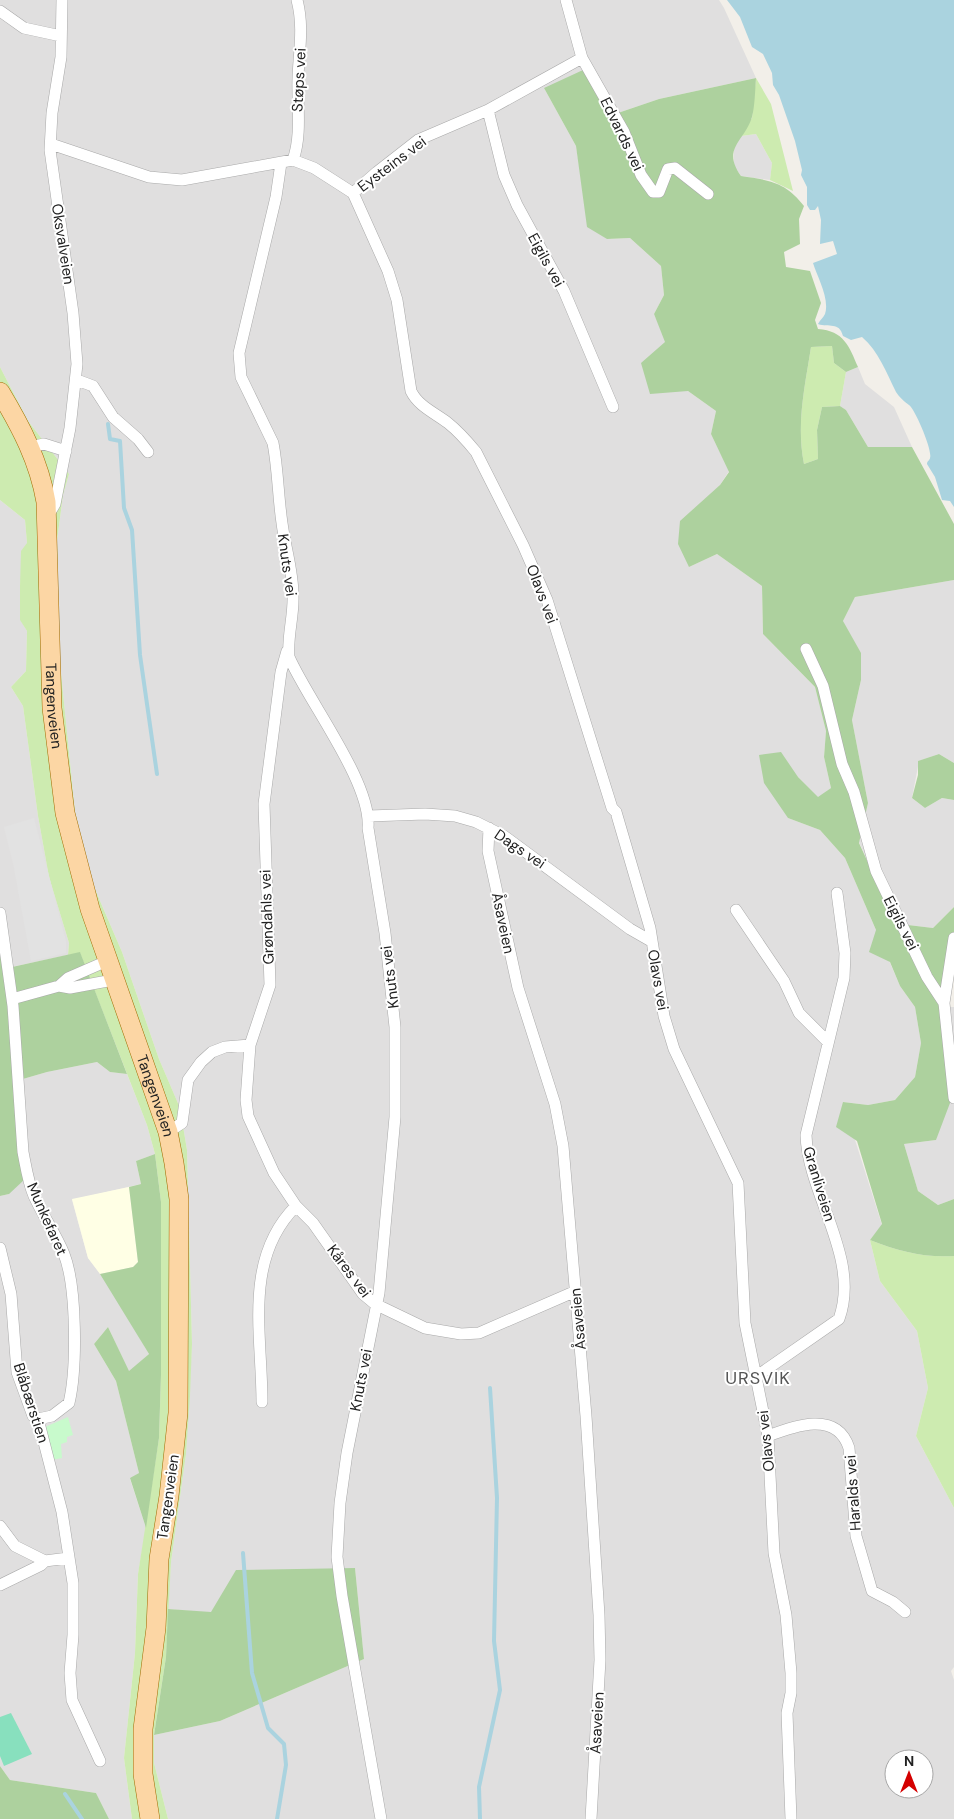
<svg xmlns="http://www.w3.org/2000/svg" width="954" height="1819" viewBox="0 0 954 1819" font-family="'DM Sans',sans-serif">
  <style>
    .residential { fill: #e0dfdf; fill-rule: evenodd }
    .education { fill: #ffffe5 }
    .grass { fill: #cdebb0 }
    .forest { fill: #add19e }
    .park { fill: #c8facc }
    .pitch { fill: #88e0be }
    .parking { fill: #e2e2e2 }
    .water { fill: #aad3df }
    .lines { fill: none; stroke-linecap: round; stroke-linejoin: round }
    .stream { stroke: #aad3df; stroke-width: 4 }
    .minor-casing { stroke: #a9a9a9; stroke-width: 12 }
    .primary-casing { stroke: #a06b00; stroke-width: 20 }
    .minor { stroke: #fff; stroke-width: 11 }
    .primary { stroke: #fcd6a4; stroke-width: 19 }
    .labels { text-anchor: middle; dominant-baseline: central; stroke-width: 4; stroke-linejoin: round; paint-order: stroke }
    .street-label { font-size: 15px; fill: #222; stroke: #fff }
    .quarter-label { font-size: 18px; letter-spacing: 1px; fill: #555; stroke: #fff }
  </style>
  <rect width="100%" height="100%" fill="#f2efe9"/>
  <path class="residential" d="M0,0H719L724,8L756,78L659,99L612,115L544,88L576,146L582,184L607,239L630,238L661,266L664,295L654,314L688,391L716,411L711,434L729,471L720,485L689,567L717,554L762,586L763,634L815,687L826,731L824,757L831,788L818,798L798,777L788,818L820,830L845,858L900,986L915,1007L921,1043L915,1077L895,1100L868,1105L843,1102L882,1225L870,1240L880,1281L917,1331L928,1388L916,1436L954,1508V1667L951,1671L954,1680V1819H168L154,1763V1735L220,1721L364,1659L355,1568L211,1613L168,1609L171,1562L186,1454L192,1344L187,1150L180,1108L159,1059L122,952L91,880L75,812L59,653L57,541L63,495L69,474L28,421L0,367ZM894,1759H924V1789H894Z
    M756,134L772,163L770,180L741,176L734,166V146L741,136Z
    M858,367L865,384L894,407L912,447H868L846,410L840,406L846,372Z
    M0,500L25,520L27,543L20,586V619L27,631L26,671L11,687L23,706L38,816L49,877L69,943L68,955L2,969L0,953Z
    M954,580V763L939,754L919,761L912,798L925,808L942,798L954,800V907L933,928L908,925L877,882L859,842L868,803L852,720L861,680L843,621L855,597Z
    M949,1007H954V1199L938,1205L918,1191L904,1144L936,1140Z
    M97,1062L110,1072L127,1074L147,1125L155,1154L136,1161L141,1184L72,1200L88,1258L109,1285L149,1354L129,1372L108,1327L94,1344L116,1381L139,1473L130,1479L146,1528L138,1574L135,1653L124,1758L132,1819H109L96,1793L10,1780L0,1766V1196L9,1194L16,1081L47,1072Z"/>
  <path class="education" d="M129,1187L138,1262L133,1267L100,1274L88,1258L72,1199Z"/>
  <path class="grass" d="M756,78L771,104L793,191L770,180L772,163L756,134L741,136L752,118Z
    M832,346L834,363L846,372L840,406L822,407L817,430L818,459L804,464C796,424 805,386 811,347Z
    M0,367L28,421L69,474L63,495L57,541L59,653L75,812L91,880L122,952L159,1059L180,1108L187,1150L192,1344L190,1396L186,1454L171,1562L166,1657L154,1735V1763L168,1819H132L124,1758L135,1653L138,1574L159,1438L161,1375V1202L155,1154L147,1125L80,953L68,955L69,943L49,877L38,816L23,706L11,687L26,671L27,631L20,620V586L21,551L27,543L25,520L0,500Z
    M870,1240C898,1251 924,1258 954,1256V1508L916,1436L928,1388L917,1331L880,1281Z"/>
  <path class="forest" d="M583,70L612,115L659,99L756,78C755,91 755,105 752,117C745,141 721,148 741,176C769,180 786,182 804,206L799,219L800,244L784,252L786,267L810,271L821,303L815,320L818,329C844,331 849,346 858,367L846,372L834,363L832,346L811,347C805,386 796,424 804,464L818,459L817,430L822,407L840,406L846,410L868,447H912L954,524V580L855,597L843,621L861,653V680L852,720L868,803L859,843L877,882L908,925L933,928L954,907V970L949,1007L953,1046L950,1103L936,1140L904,1144L918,1191L938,1205L954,1199V1256C924,1258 898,1251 870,1240L882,1224L857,1141L836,1127L843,1102L868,1105L895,1100L915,1077L921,1043L915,1007L900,986L890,962L869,952L876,930L845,858L820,830L788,818L764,783L759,755L781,752L798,777L818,797L831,788L824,757L826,731L815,687L763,634L762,586L717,554L689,567L678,544L680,521L720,485L729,472L711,434L716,411L688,391L650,394L641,363L665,342L654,314L664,295L661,266L630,238L607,239L587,227L576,146L544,88Z
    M939,754L954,763V800L942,798L925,808L912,798L918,775V761Z
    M80,952L127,1074L110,1072L97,1062L47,1072L16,1081L24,1180L9,1194L0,1196V953L3,969Z
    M155,1154L161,1202V1375L159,1438L146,1528L130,1478L139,1473L116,1381L94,1344L108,1327L129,1371L149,1354L100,1274L133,1267L138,1262L129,1187L141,1184L136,1161Z
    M355,1568L364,1659L220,1721L154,1735L166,1657L168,1609L211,1612L236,1570Z
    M0,1766L10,1780L96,1793L109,1819H0Z"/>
  <path class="park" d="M68,1417L73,1435L67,1437V1442L61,1444L62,1458L52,1460L45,1427Z"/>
  <path class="pitch" d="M11,1713L32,1754L4,1766L0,1756V1717Z"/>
  <path class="parking" d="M34,818L66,941V953L31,961L13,863L4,827Z"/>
  <path class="water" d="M727,0H954V507L950,501L942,500L935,477L927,464C927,461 930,460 930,458C933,451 915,409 909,405C905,402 899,397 896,392C886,372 879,352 862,337L851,340L843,336C839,321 829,328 818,324C820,320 823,318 825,314C830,299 817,276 813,263L837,254L833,241L820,244L821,220L818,206L815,210H810L807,205V187L801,175L802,170L795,141L779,95L773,85L772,73L763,54L752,47L740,17Z"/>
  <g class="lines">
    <path class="stream" d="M108,424L110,439L120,441L124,508L132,530L140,655L157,774
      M243,1553L252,1673L268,1728L284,1744L286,1765L277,1819
      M65,1794L82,1819
      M480,1819L479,1787L500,1690L494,1641L497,1498L490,1388"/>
    <defs>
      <path id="minor" d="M566,0L582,58L624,132L641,175L653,192H659L668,169L675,168L708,194
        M0,11L24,28L61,36
        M488,110L504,175L517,205L564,291L613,407
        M51,144L149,177L182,180L293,160L314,168L353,193L388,271L397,300L411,391C418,406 435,413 448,423C458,431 467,441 476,452L523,545L547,600L612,808L616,812L650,928L664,1016L674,1049L738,1183L745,1323L768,1436L774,1553L786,1615L791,1673V1693L787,1713L791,1819
        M293,160C302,135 297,104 298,78C299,51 304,27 297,0
        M281,163L276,197L239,353L241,377L273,443C278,469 278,496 282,523C285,547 293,571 293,595C294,616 287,636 289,657C308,701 372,783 368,828L385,933L395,1027V1117L379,1293L347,1453L340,1503L337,1557L342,1596L381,1819
        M353,193L377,172L418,140L488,110L582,58
        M77,380L93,386L113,417L138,439L148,452
        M30,447L44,444L66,451
        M49,514L55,504L70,428L77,364L73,313L50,150L52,113L61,57L62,0
        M806,649L823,686L842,764L854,792L876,871L927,977L944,1003
        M287,651L281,672L264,804L270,985L250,1045L246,1100L248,1116L274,1173L296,1206L313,1223L363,1294L375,1304L425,1328L461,1334L479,1333L576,1291
        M369,816L425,814L455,816L476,822L504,836L630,929L651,941
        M489,828L488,851L518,988L555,1104L563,1146L586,1416L599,1615L600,1660L591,1819
        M736,910L784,981L799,1013L828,1042
        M0,913L13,1006L23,1152C26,1167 28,1182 34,1196C43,1216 56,1234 64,1254C77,1287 77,1369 69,1403L52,1416L38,1419
        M954,938L944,1003L954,1098
        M59,986L70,988L113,980
        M12,999L59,986L68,978L107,961
        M168,1132L182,1123L188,1080L201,1062L212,1052L225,1047L250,1045
        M0,1248L11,1294L17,1372L33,1416L38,1419L62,1512L73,1583V1635L70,1673L72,1700L100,1761
        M757,1376L839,1319C861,1258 808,1195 806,1135L844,978L845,953L837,893
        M262,1402C262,1334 243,1259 296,1206
        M768,1436C794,1426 837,1410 849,1448L856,1536L872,1591L893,1602L905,1612
        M0,1526L15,1546L45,1561
        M0,1585L41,1565L45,1561L68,1558"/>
      <g id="primary">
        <path id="s1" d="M0,392C21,427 39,461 46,502L52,708L65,813L90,909L168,1132L174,1163L179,1199L178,1413L169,1496L159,1559L156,1628L143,1729V1774L150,1819"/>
      </g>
    </defs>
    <use href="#minor" class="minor-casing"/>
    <use href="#primary" class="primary-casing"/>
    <use href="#minor" class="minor"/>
    <use href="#primary" class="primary"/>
  </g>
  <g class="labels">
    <g class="street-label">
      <text transform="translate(299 80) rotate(-87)">Støps vei</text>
      <text transform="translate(622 134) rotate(64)">Edvards vei</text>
      <text transform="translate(392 164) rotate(-37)">Eysteins vei</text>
      <text transform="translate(63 244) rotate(81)">Oksvalveien</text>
      <text transform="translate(546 260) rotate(61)">Eigils vei</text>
      <text transform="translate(287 565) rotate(82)">Knuts vei</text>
      <text transform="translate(542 594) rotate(69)">Olavs vei</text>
      <text stroke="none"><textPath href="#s1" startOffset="324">Tangenveien</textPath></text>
      <text transform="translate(520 849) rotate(34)">Dags vei</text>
      <text transform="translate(267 917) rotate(-92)">Grøndahls vei</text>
      <text transform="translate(503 923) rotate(78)">Åsaveien</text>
      <text transform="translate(901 923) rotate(63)">Eigils vei</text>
      <text transform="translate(390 977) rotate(-97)">Knuts vei</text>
      <text transform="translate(658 980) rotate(80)">Olavs vei</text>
      <text stroke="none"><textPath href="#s1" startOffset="729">Tangenveien</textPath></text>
      <text transform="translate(819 1184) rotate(73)">Granliveien</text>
      <text transform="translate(47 1219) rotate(66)">Munkefaret</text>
      <text transform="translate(349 1271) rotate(53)">Kåres vei</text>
      <text transform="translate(578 1319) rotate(-95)">Åsaveien</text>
      <text transform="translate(361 1380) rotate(-79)">Knuts vei</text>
      <text transform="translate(31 1403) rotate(72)">Blåbærstien</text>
      <text transform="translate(766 1441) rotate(-96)">Olavs vei</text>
      <text transform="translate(853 1493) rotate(-94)">Haralds vei</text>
      <text transform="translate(168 1497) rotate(-82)">Tangenveien</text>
      <text transform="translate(597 1723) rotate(-87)">Åsaveien</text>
    </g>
    <g class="quarter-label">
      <text x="758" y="1378">URSVIK</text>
    </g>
  </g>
  <g transform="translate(909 1774)"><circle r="24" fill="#ffffff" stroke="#a7a7a7"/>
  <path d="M0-4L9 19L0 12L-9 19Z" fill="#d40000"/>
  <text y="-8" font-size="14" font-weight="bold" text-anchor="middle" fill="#222222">N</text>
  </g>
</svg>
